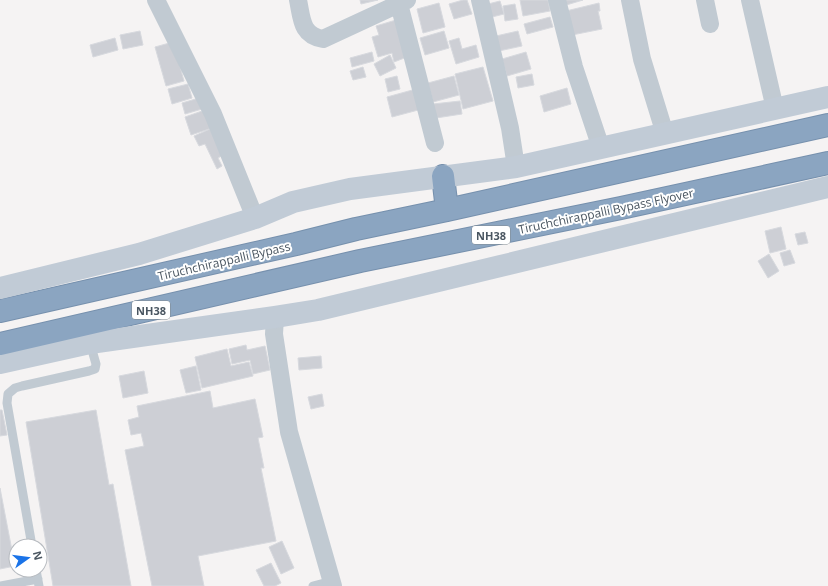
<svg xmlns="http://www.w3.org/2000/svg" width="828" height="586" viewBox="0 0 828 586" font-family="'Open Sans',sans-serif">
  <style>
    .building { fill: #cdcfd5; stroke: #d7d9de }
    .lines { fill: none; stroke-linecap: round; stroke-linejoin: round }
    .highway-casing { stroke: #7690ad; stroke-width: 24 }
    .lane { stroke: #c1cad2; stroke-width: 9 }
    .street { stroke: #c1cad2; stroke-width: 18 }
    .secondary { stroke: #c1cbd6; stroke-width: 22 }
    .highway { stroke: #8ba5c1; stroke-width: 22 }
    .labels { text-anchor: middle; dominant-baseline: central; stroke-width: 4; stroke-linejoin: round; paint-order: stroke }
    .shield { fill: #fff; stroke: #808990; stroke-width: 1 }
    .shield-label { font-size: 11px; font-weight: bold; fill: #4a5661 }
    .street-label { font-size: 12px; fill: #4a5661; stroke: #fff }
  </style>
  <rect width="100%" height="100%" fill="#f5f3f3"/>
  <path class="building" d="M360,0H378L361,4Z
    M463,0H467L472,14L454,19L449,4Z
    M520,0H548L550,11L523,16Z
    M561,0H583L563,6Z
    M500,1L504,14L492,17L488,4Z
    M439,3L445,27L423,33L417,9Z
    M599,3L600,11H598L602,29L572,35L566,11Z
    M515,4L518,19L505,21L503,6Z
    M550,17L553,27L527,34L524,24Z
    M396,20L407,57L394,62L392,53L378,57L372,37L379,35L376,26Z
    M140,31L143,45L123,49L120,35Z
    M444,31L449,48L425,55L420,38Z
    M518,31L522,46L499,51L496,36Z
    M115,38L118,50L93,57L90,45Z
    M459,38L462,49L476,45L479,57L456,64L449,41Z
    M173,42L184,81L166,86L155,47Z
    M372,52L374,61L352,67L350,58Z
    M526,52L531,69L507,76L502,59Z
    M390,55L396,68L380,76L374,64Z
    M363,67L366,77L353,80L350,71Z
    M483,67L493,101L463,109L455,74Z
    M532,74L534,85L518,88L516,77Z
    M397,76L400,89L388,92L385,79Z
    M454,76L459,95L433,102L428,83Z
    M188,84L192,98L172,104L168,89Z
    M567,88L571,104L544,112L540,96Z
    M416,89L422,109L392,117L387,97Z
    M199,98L202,109L185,114L182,103Z
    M460,101L462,114L436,118L433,104Z
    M205,110L212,128L191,135L185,117Z
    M210,129L223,155L218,158L222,166L217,169L205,144L199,146L194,136Z
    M781,227L786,249L770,253L765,231Z
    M805,232L808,243L798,245L795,234Z
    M790,250L795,263L784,266L780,253Z
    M769,254L779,271L768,278L758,261Z
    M246,345L247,350L265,346L270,370L253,374L250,360L232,364L229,349Z
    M227,349L231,366L249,362L253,376L202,388L195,357Z
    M321,356L322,368L299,370L298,358Z
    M196,366L201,390L186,393L180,370Z
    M144,371L148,393L123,398L119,376Z
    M210,391L213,408L255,399L263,437L258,438L264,468H261L276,541L198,556L204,586H152L125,450L144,446L141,433L131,435L128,420L139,417L137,406Z
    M322,394L324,406L311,409L308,397Z
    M0,410H2L7,435L0,436Z
    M96,410L109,485L113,484L131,586H53L26,422Z
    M0,488L15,566L0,569Z
    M282,541L294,568L281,574L269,547Z
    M271,563L281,583L275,586H264L256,570Z"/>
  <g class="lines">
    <defs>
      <path id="highway" d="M443,176L447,210
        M0,311L296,244L356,229L447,210L828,125
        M0,344L360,261L621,208L828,163"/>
    </defs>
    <use href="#highway" class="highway-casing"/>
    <path class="lane" d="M32,546L7,403L8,394L15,388L22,386L89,371L95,369L96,364L90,343
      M36,570L39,586
      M1,586L38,579
      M313,586L332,581"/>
    <path class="street" d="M156,0L213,114L255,218
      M298,0C302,19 301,35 323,39L407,0
      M398,0L435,143
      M480,0L510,128L516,167
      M557,0L574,67L601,148
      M630,0L642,59L665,134
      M705,0L710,24
      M750,0L775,109
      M275,317L274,334L289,432L333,586"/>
    <path class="secondary" d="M0,288L139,254L255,218L293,202L350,189L516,167L828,97
      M0,363L90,343L275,317L318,310L828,187"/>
    <use href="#highway" class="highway"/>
  </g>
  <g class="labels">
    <g class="shield">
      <rect x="472" y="226" width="38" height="18" rx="3"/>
      <rect x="132" y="301" width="38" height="18" rx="3"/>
    </g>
    <g class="shield-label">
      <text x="491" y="235">NH38</text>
      <text x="151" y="310">NH38</text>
    </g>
    <g class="street-label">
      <text transform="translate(606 211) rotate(-12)">Tiruchchirappalli Bypass Flyover</text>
      <text transform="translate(224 261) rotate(-13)">Tiruchchirappalli Bypass</text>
    </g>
  </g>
  <g transform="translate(28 558) rotate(76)"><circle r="19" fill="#ffffff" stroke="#b7bbc0"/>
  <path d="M0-3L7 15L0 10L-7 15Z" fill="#1a73e8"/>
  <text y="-6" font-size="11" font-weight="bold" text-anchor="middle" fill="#4a5661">N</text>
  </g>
</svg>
